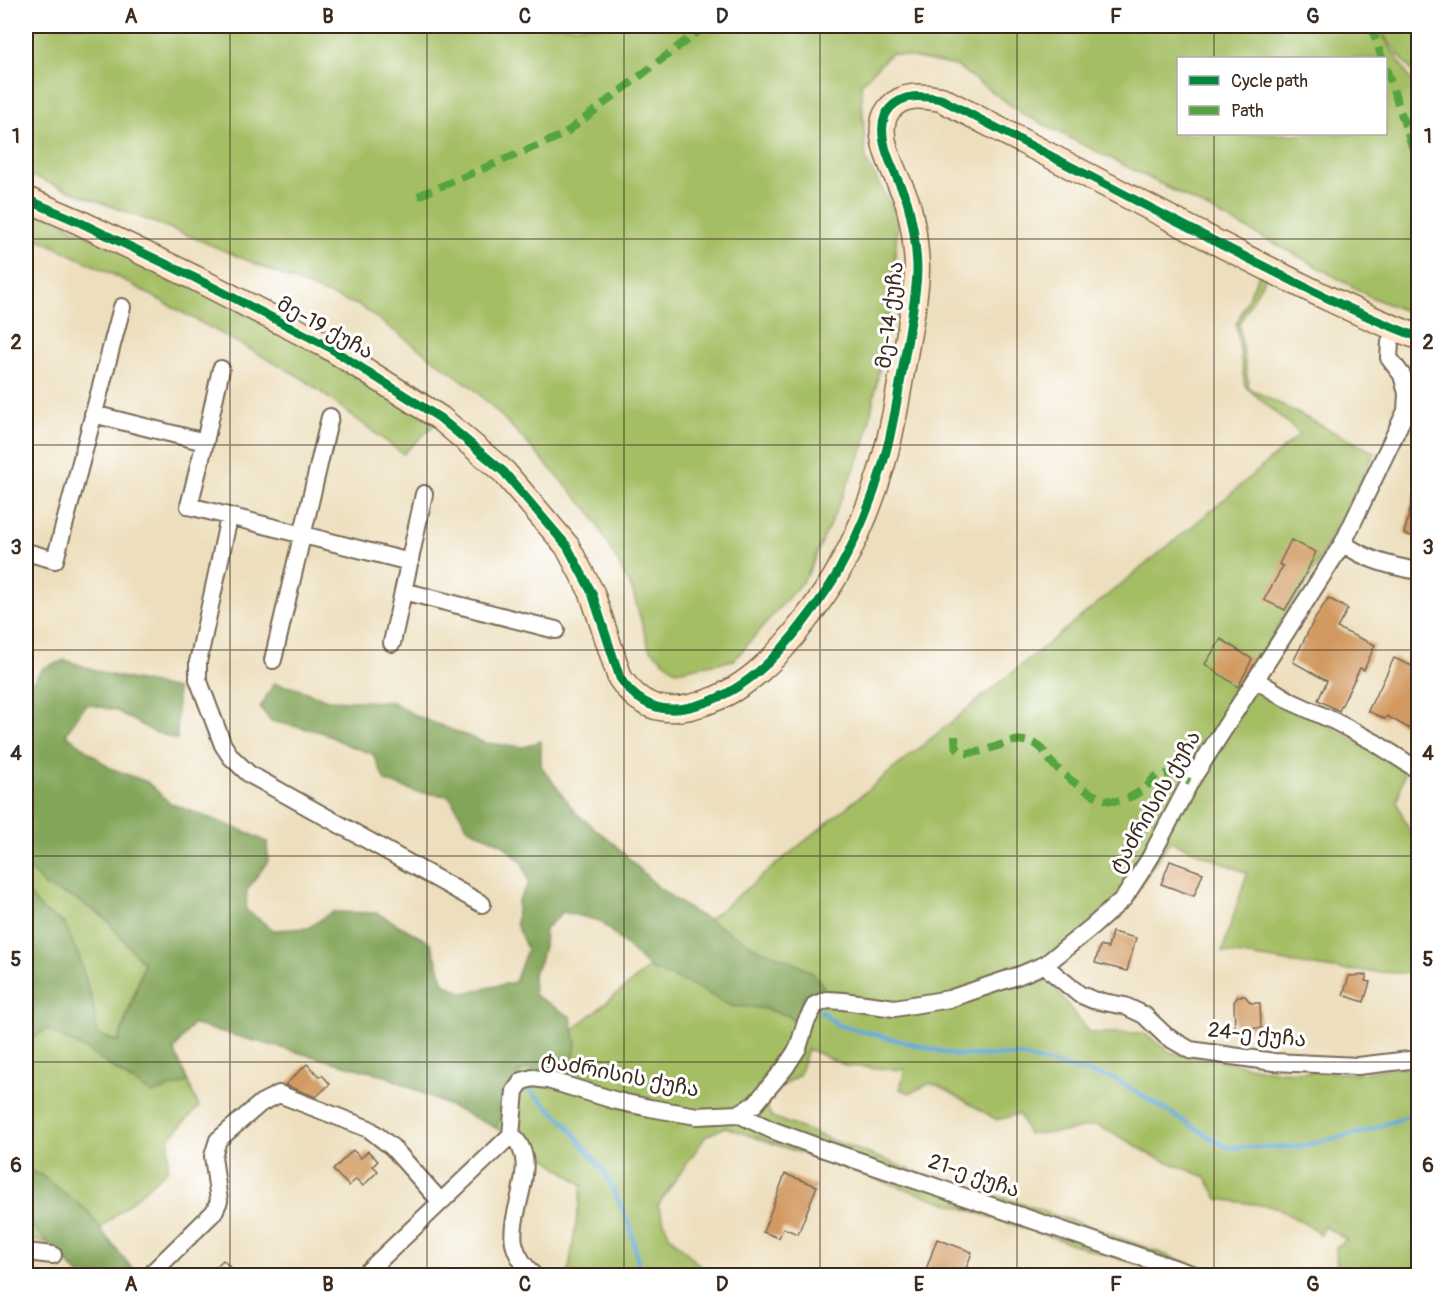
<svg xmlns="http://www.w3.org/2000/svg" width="1444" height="1301" viewBox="0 0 1444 1301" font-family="Pangolin,'Noto Sans Georgian',sans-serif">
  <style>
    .green { fill: #a4be64; stroke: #707441; stroke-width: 1.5; fill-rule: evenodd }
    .forest { fill: #83a55a; stroke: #5f683c; stroke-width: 1.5 }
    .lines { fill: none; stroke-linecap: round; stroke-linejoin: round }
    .stream { stroke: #61a8d7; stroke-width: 4.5 }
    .building { fill: #d29a61 }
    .street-casing { stroke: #796956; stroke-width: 20 }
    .secondary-casing { stroke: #796956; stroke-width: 27 }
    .street { stroke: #fff; stroke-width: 16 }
    .secondary { stroke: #fde5c5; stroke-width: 24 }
    .quiet { stroke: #54a441; stroke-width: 8; stroke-dasharray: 15 8; stroke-linecap: butt }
    .cycleway-casing { stroke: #fff; stroke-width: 13 }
    .cycleway { stroke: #00873e; stroke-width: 9 }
    .grid { fill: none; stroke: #3b2a1e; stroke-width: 1.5; stroke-opacity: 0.55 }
    .labels { text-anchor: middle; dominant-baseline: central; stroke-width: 6; stroke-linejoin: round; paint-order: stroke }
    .street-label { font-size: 21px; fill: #3b2a1e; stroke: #fff }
    .neatline { fill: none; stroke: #3b2a1e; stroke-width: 2 }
    .grid-label { font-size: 20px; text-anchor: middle; font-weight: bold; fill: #3b2a1e }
  </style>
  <rect width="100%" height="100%" fill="#fff"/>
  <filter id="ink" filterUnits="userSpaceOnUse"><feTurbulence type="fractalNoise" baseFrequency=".0167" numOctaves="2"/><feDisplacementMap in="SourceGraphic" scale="12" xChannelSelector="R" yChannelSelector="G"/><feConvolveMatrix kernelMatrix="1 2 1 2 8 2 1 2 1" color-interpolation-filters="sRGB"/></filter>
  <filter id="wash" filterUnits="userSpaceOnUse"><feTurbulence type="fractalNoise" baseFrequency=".008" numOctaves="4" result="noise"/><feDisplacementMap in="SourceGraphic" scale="24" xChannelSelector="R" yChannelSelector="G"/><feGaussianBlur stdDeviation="1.35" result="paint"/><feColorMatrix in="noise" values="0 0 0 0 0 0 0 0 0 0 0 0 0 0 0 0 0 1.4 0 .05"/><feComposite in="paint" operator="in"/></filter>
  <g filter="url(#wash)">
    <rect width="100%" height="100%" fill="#eddfbd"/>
    <path class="green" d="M26,26H1418V79L1378,28L1418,91V309L1413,314L1373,298L1289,251L1157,182L1023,114L956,66L891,53L861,84L866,160L898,218L891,307L865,445L807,576L734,660L676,671L649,648L632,589L591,513L516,431L473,388L360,306L321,292L190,236L26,174ZM1386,58V134H1178V58Z
      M26,205L329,356L435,424L403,454L302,378L114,275L26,233Z
      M1260,272L1266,276L1239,324L1249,388L1375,453L1311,575L1246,678L1405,769L1397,803L1413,839L1418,841V974L1341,970L1222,952L1247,873L1170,841L1128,902L1042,971L1089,1033H1143L1170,1052L1275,1071L1361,1073L1418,1064V1275H1319L1321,1272L1337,1269L1336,1247L1347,1240L1324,1226L1321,1235L1311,1227L1275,1207L1218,1199L1206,1177L1153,1156L1130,1142L1096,1125L1064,1132L1028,1134L1019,1114L997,1120L941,1087L931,1083L910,1093L900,1089L905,1070L847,1066L808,1049L799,1075L773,1092L766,1105L772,1117L927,1176L1012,1201L1103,1231L1218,1275H1177L1094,1251L935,1199L725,1127L706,1136L658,1205L669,1235L709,1275H568L582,1185L532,1148L485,1122L386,1076L192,1024L174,1050L199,1107L170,1137L167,1170L100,1229L135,1272L136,1275H79L48,1243L26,1239V1193L40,1174L26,1171V1043L46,1029L85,1049L131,1081L186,1016L511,1080L1212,510L1300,434L1245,386L1236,324Z
      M26,865L45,886L78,900L104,917L144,964L118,1042L97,1035L93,1004L79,958L65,925L42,910L26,891Z"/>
    <path class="forest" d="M65,660L107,674L177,689V740L152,731L115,710L86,704L66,734L110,768L147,782L170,803L246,832L267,842L268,861L247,890L246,910L274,930L308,928L332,912L377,913L431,943L444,983L463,993L515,982L527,949L516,924L518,901L529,883L522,862L502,844L468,828L449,796L416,792L385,781L373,754L350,746L321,732L271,721L260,708L274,683L298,689L328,700L393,702L414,715L485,743L524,747L541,741V766L575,812L614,844L658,887L689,909L758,949L789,960L813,973L824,987L810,994L799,1016L796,1025L789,1016L761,1008L731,1006L692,985L651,969L600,921L563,912L545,929L544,946L540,962L533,974L534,995L571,1017L576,1043L572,1072L569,1079L527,1068L517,1073L496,1128L386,1076L192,1024L174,1050L188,1082L152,1094L85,1049L46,1029L26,1043V891L42,910L65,924L79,958L93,1004L97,1034L118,1042L131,1008L144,964L104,917L78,900L45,886L26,865V690L43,668Z
      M26,1171L40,1174L89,1212L100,1229L135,1272L136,1275H79L26,1220Z"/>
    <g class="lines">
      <path class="stream" d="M821,1011L838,1025L955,1055L1020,1056L1115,1079L1226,1147H1296L1367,1131L1416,1113H1418
        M528,1089L564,1121L605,1173L630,1225L641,1276"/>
    </g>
    <g id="blocks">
      <path class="building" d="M1414,493L1419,494V538L1404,534Z
        M1291,540L1316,552L1301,583L1285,610L1264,600L1283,566L1279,564Z
        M1328,598L1348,609L1337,628L1375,645L1364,670L1360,668L1339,711L1318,700L1327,681L1293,662L1313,622Z
        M1221,639L1252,659L1238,687L1205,664Z
        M1394,658L1419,669V734L1387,716L1385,719L1368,711L1378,690H1379Z
        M1170,861L1203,873L1194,896L1161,884Z
        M1112,932L1136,938L1127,971L1095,963L1100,946L1108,948Z
        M1367,975L1365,981L1370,982L1364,1002L1343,995L1349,976Z
        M1238,996H1245L1251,1003H1260L1261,1028L1235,1029L1234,1002Z
        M307,1064L320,1077L322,1075L330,1084L316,1097L285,1085Z
        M353,1150L361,1158L368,1151L378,1161L373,1166L378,1171L363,1186L356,1179L349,1186L333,1170Z
        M785,1174L817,1186L798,1234L783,1228L779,1238L763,1232Z
        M937,1239L972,1252L964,1275H924Z
        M223,1260L231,1268L224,1275H207Z"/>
    </g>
  </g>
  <g filter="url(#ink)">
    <use href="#blocks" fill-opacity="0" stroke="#796956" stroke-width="1.5"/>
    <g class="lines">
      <defs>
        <path id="street" d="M93,414L205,442L189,506L410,562
          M205,442L221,369
          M229,517L198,662V679L223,745L231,757L249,774L482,904
          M1343,543C1365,560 1391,566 1418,571
          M26,552L55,560L122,307
          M403,591L556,630
          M392,643L424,494
          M273,660L330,417
          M1256,680L1292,702L1334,721L1374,742L1418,770
          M1046,964L1052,972L1079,994L1093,1000L1125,1006L1144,1015L1166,1036L1190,1050L1274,1062L1358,1066L1418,1059
          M738,1114L772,1130L821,1148L1197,1276
          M511,1135C543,1161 508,1210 514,1243C517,1257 525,1266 534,1276
          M26,1252L53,1255
          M153,1276L155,1270L214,1212L219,1201L213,1156L218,1140L261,1103L279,1094L369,1129L392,1147L441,1202
          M363,1276L511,1135L515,1091L522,1081L533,1078L548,1080L617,1101L650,1108L697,1116L738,1114L755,1104L785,1068L798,1048L806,1022L815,1005L827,1000L843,1001L895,1008L949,999L1020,975L1046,964L1093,926L1124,898L1150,858L1190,782L1343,543L1406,411L1407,393L1402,375L1389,358L1390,342L1396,329"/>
        <path id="secondary" d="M26,199L77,221L195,278L327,346L440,418L504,472L567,546L592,593L620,678C638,705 662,715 694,706C742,694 777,658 806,619C818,603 830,587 839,570C866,521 885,467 895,412C900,384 905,356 910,327C913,308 917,288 917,269C917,257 915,244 914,233C912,222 910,211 907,201C898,177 875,141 885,116C886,113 888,111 890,108C904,93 922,96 941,99C1031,146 1121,193 1212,240C1279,274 1348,311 1418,337"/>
      </defs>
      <use href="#street" class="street-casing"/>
      <use href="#secondary" class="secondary-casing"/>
      <use href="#street" class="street"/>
      <use href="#secondary" class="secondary"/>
      <path class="quiet" d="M1371,26L1382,58
        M1386,68L1418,164
        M418,196L563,135L705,26
        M955,736C955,741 955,746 958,749C969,761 1002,742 1015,741C1019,740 1025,741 1029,742C1045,746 1042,752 1052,763C1065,777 1093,799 1113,801C1124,802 1138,794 1146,787C1153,781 1152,775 1164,774C1172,773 1182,779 1190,782"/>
      <defs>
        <path id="cycleway" d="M26,199L77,221L195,278L327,346L440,418L504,472L567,546L592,593L620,678C638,705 662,715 694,706C742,694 777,658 806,619C818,603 830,587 839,570C866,521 885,467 895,412C900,384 905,356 910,327C913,308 917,288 917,269C917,257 915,244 914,233C912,222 910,211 907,201C898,177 875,141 885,116C886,113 888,111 890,108C904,93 922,96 941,99C1031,146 1121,193 1212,240C1279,274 1348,311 1418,337"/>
      </defs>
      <use href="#cycleway" class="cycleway-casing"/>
      <use href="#cycleway" class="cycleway"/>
    </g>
  </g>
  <path class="grid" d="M230,26V1276M427,26V1276M624,26V1276M820,26V1276M1017,26V1276M1214,26V58M1214,134V1276M26,239H1418M26,445H1418M26,650H1418M26,856H1418M26,1062H1418"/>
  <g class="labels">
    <g class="street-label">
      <text transform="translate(890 315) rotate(-83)">მე-14 ქუჩა</text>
      <text transform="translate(325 328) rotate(29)">მე-19 ქუჩა</text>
      <text transform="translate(1155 802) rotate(-60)">ტაძრისის ქუჩა</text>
      <text transform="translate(1257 1035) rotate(6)">24-ე ქუჩა</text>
      <text transform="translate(620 1075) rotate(11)">ტაძრისის ქუჩა</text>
      <text transform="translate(974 1176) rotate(19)">21-ე ქუჩა</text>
    </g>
  </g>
  <rect width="1444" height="1301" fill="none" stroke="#fff" stroke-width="66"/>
  <rect x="1177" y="57" width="210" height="78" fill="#ffffff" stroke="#b1aaa5" stroke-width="1.5"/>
  <rect x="1189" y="76" width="30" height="9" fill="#00873e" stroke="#b1aaa5" stroke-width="1.5"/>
  <text x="1231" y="87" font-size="18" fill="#3b2a1e">Cycle path</text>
  <rect x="1189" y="106" width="30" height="9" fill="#54a441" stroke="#b1aaa5" stroke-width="1.5"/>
  <text x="1231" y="117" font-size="18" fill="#3b2a1e">Path</text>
  <rect x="33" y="33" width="1378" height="1235" class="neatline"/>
  <g class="grid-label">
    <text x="131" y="23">A</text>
    <text x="328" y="23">B</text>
    <text x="525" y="23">C</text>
    <text x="722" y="23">D</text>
    <text x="919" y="23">E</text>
    <text x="1116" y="23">F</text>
    <text x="1313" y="23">G</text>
    <text x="16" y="143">1</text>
    <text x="1428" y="143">1</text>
    <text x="16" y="349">2</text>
    <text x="1428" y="349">2</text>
    <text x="16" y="554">3</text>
    <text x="1428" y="554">3</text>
    <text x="16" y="760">4</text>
    <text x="1428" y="760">4</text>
    <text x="16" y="966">5</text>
    <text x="1428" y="966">5</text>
    <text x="16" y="1172">6</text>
    <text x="1428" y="1172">6</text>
    <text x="131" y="1291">A</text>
    <text x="328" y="1291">B</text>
    <text x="525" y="1291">C</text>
    <text x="722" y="1291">D</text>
    <text x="919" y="1291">E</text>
    <text x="1116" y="1291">F</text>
    <text x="1313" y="1291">G</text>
  </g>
</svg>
